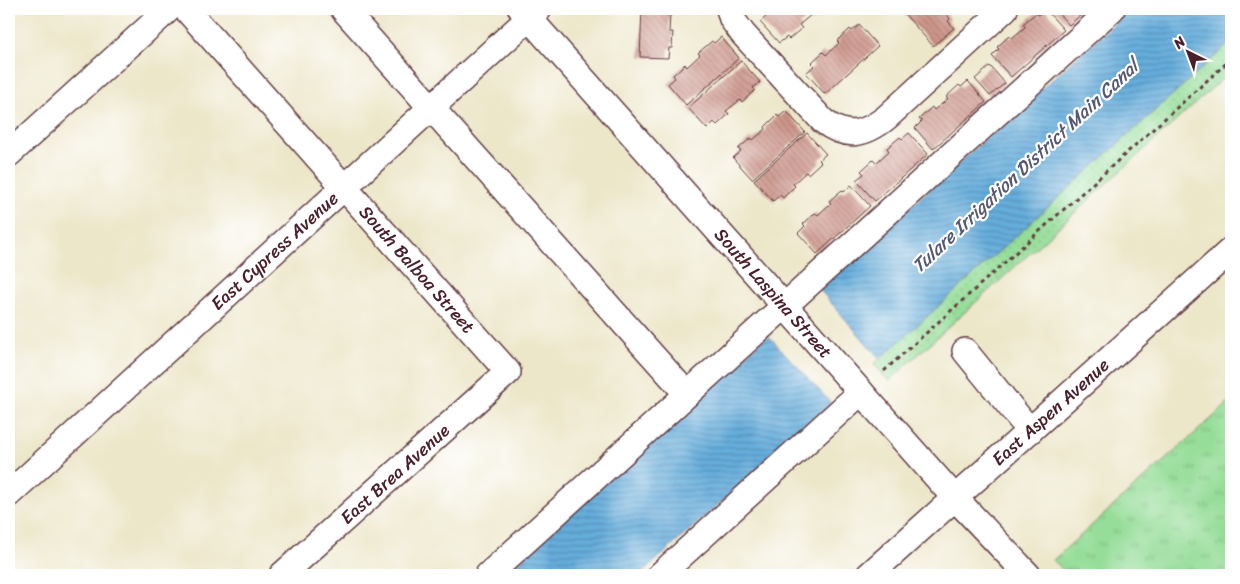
<svg xmlns="http://www.w3.org/2000/svg" width="1240" height="584" viewBox="0 0 1240 584" font-family="Sriracha,sans-serif">
  <style>
    .grass { fill: url(#grass-tufts); stroke: #707e62 }
    .park { fill: url(#park-dots); stroke: #707e62 }
    .water { fill: url(#water-rules); stroke: #586684 }
    .building { fill: url(#building-back-hatch) }
    .lines { fill: none; stroke-linecap: round; stroke-linejoin: round }
    .minor-casing { stroke: #623d43; stroke-width: 28 }
    .path { stroke: #623d43; stroke-width: 3; stroke-dasharray: 4 4; stroke-linecap: butt }
    .minor { stroke: #fff; stroke-width: 25 }
    .labels { text-anchor: middle; dominant-baseline: central; stroke-width: 4.5; stroke-linejoin: round; paint-order: stroke }
    .street-label { font-size: 18px; fill: #4a1f2b; stroke: #fff }
    .water-label { font-size: 19px; font-style: italic; fill: #555872; stroke: #fff }
  </style>
  <defs>
    <pattern id="grass-tufts" width="24" height="20" patternUnits="userSpaceOnUse" patternTransform="scale(1.25)"><rect width="24" height="20" fill="#95dd98"/><path d="M3 7l-1-3M5 7V3M7 7l1-3M15 17l-1-3M17 17v-4M19 17l1-3" fill="none" stroke="#82bd83"/></pattern>
    <pattern id="park-dots" width="8" height="8" patternUnits="userSpaceOnUse" patternTransform="scale(1.25)"><rect width="8" height="8" fill="#95dd98"/><path d="M2 2h.1M6 6h.1" fill="none" stroke="#82bd83" stroke-width="1.8" stroke-linecap="round"/></pattern>
    <pattern id="water-rules" width="6" height="5" patternUnits="userSpaceOnUse" patternTransform="scale(1.25)"><rect width="6" height="5" fill="#65addc"/><path d="M0 2.5h6" fill="none" stroke="#558cb3"/></pattern>
    <pattern id="building-back-hatch" width="6" height="6" patternUnits="userSpaceOnUse" patternTransform="scale(1.25)"><rect width="6" height="6" fill="#ce968b"/><path d="M-1 5l2 2M0 0l6 6M5-1l2 2" fill="none" stroke="#a97a72"/></pattern>
  </defs>
  <rect width="100%" height="100%" fill="#fff"/>
  <filter id="ink" filterUnits="userSpaceOnUse"><feTurbulence type="fractalNoise" baseFrequency=".02" numOctaves="2"/><feDisplacementMap in="SourceGraphic" scale="10" xChannelSelector="R" yChannelSelector="G"/><feConvolveMatrix kernelMatrix="1 2 1 2 8 2 1 2 1" color-interpolation-filters="sRGB"/></filter>
  <filter id="wash" filterUnits="userSpaceOnUse"><feTurbulence type="fractalNoise" baseFrequency=".0096" numOctaves="4" result="noise"/><feDisplacementMap in="SourceGraphic" scale="20" xChannelSelector="R" yChannelSelector="G"/><feGaussianBlur stdDeviation="1.12" result="paint"/><feColorMatrix in="noise" values="0 0 0 0 0 0 0 0 0 0 0 0 0 0 0 0 0 1.4 0 .05"/><feComposite in="paint" operator="in"/></filter>
  <g filter="url(#wash)">
    <rect width="100%" height="100%" fill="#ede7ca"/>
    <path class="grass" d="M1231,401V575H1068L1053,560Z"/>
    <path class="park" d="M1231,42V71L889,381L874,364Z"/>
    <path class="water" d="M1130,9H1231V42L880,359L819,289Z
      M768,335L831,403L640,575H504Z"/>
    <g id="blocks">
      <path class="building" d="M642,9H673V14H670L669,32H673L672,48H669L668,58L640,57Z
        M775,9H822L814,16L812,14L799,25L802,28L789,39L787,37L779,43L760,22Z
        M900,9H942L950,19L948,21L954,28L933,46Z
        M1045,9L1064,30L1011,77L992,56L999,49L997,47L1009,36L1012,38L1025,27L1023,24L1036,13L1038,15Z
        M1054,9H1088L1069,25Z
        M859,25L878,46L825,94L806,73L814,66L811,63L823,52L826,55L839,43L837,41L850,29L852,31Z
        M721,37L739,58L686,105L668,84L675,78L673,75L685,64L687,67L700,55L698,53L712,41L714,43Z
        M741,61L760,82L753,88L755,90L742,102L740,100L726,111L729,114L717,125L714,122L707,129L688,108Z
        M990,66L1005,83L990,96L975,79Z
        M968,81L986,102L933,149L915,128L922,121L919,119L932,107L934,110L948,99L946,97L959,85L961,87Z
        M786,111L805,132L752,179L733,158L741,151L738,149L751,138L753,140L766,129L765,127L777,115L779,117Z
        M807,133L826,154L819,160L821,162L808,174L806,172L793,184L795,186L783,198L780,195L773,201L754,180Z
        M909,133L928,154L875,201L856,180L864,174L861,171L873,160L876,163L889,151L887,148L900,137L902,139Z
        M851,185L870,206L817,254L798,233L805,226L803,224L815,213L818,215L831,203L829,201L842,190L844,192Z"/>
    </g>
  </g>
  <g filter="url(#ink)">
    <use href="#blocks" fill-opacity="0" stroke="#623d43" stroke-width="1"/>
    <g class="lines">
      <defs>
        <g id="minor">
          <path id="s1" d="M186,9L508,372L282,575"/>
          <path d="M343,9L687,394"/>
          <path id="s2" d="M521,9L955,498L1028,575"/>
          <path d="M729,9L732,19L743,34L823,121C846,139 865,135 887,117L1005,9"/>
          <path d="M9,154L169,9"/>
          <path d="M965,351L1030,431"/>
          <path id="s3" d="M9,494L539,9"/>
          <path d="M488,575L1112,9"/>
          <path d="M660,575L861,392"/>
          <path id="s4" d="M869,575L1231,250"/>
        </g>
      </defs>
      <use href="#minor" class="minor-casing"/>
      <path class="path" d="M884,371L1231,59"/>
      <use href="#minor" class="minor"/>
    </g>
  </g>
  <g class="labels">
    <g class="street-label">
      <text stroke="none"><textPath href="#s3" startOffset="360">East Cypress Avenue</textPath></text>
      <text stroke="none"><textPath href="#s1" startOffset="348">South Balboa Street</textPath></text>
      <text stroke="none"><textPath href="#s2" startOffset="380">South Laspina Street</textPath></text>
      <text stroke="none"><textPath href="#s4" startOffset="244">East Aspen Avenue</textPath></text>
      <text transform="translate(395 474) rotate(-42)">East Brea Avenue</text>
    </g>
    <g class="water-label">
      <text transform="translate(1025 166) rotate(-43)">Tulare Irrigation District Main Canal</text>
    </g>
  </g>
  <rect width="1240" height="584" fill="none" stroke="#fff" stroke-width="30"/>
  <g transform="translate(1188 52) rotate(318)" stroke="#ffffff" stroke-width="4" paint-order="stroke">
  <path d="M0-4L9 19L0 12L-9 19Z" fill="#4a1f2b"/>
  <text y="-8" font-size="14" font-weight="bold" text-anchor="middle" fill="#4a1f2b">N</text>
  </g>
</svg>
